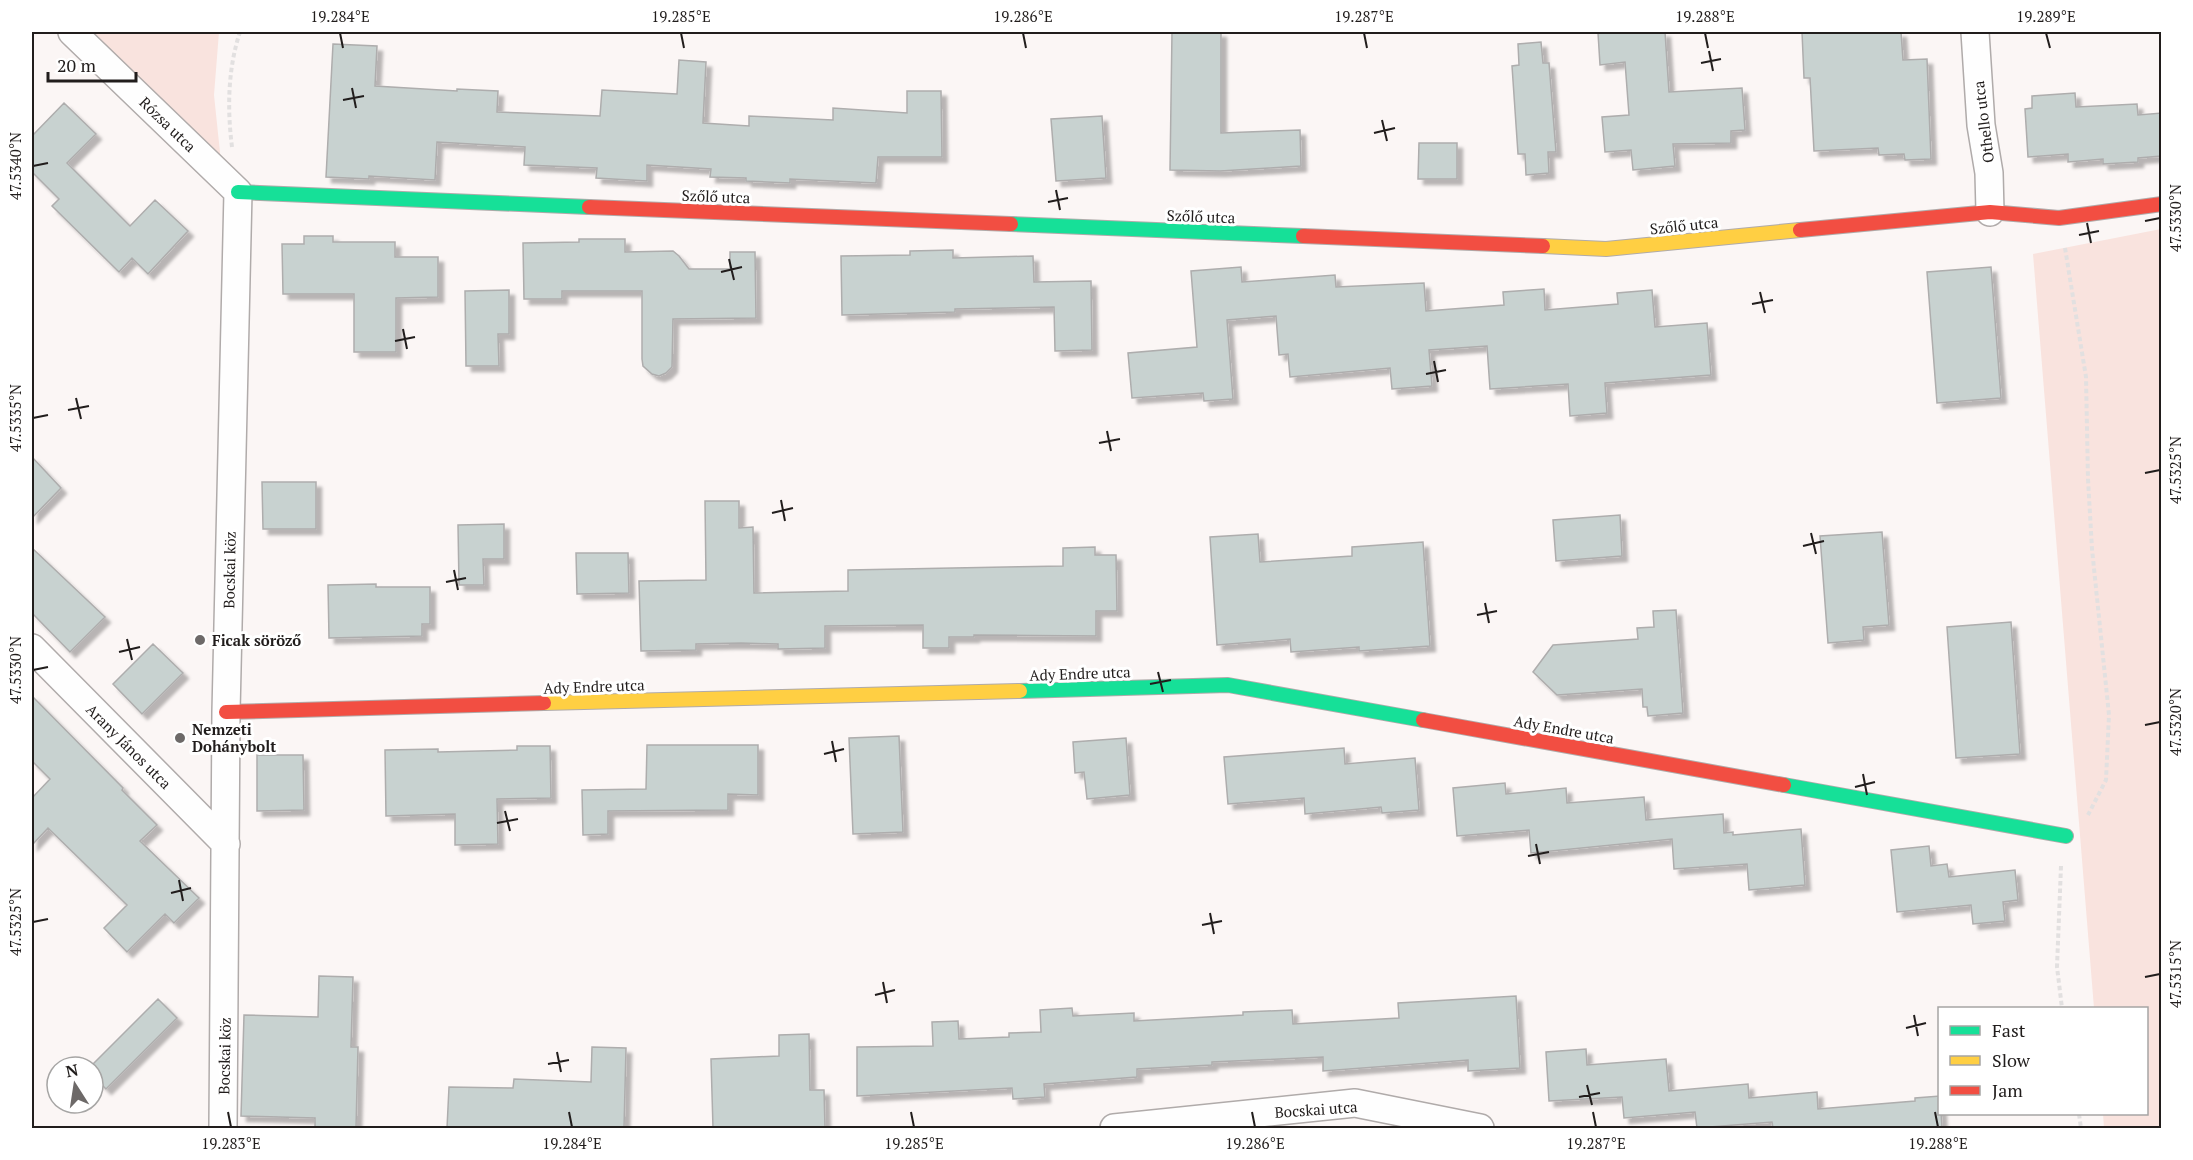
<svg xmlns="http://www.w3.org/2000/svg" width="2193" height="1160" viewBox="0 0 2193 1160" font-family="'PT Serif',serif">
  <style>
    .green { fill: #f9e3de }
    .building { fill: #c8d2d0; stroke: #aeadad; stroke-width: 1.5; filter: url(#shadow) }
    .lines { fill: none; stroke-linecap: round; stroke-linejoin: round }
    .street-casing { stroke: #b0abaa; stroke-width: 30 }
    .fast-casing { stroke: #b0abaa; stroke-width: 16 }
    .slow-casing { stroke: #b0abaa; stroke-width: 16 }
    .jam-casing { stroke: #b0abaa; stroke-width: 16 }
    .path { stroke: #e2e0e0; stroke-width: 4; stroke-dasharray: 4.5 3; stroke-linecap: butt }
    .street { stroke: #fefefe; stroke-width: 27 }
    .fast { stroke: #16e098; stroke-width: 14 }
    .slow { stroke: #ffcf43; stroke-width: 14 }
    .jam { stroke: #f24e42; stroke-width: 14 }
    .ticks { fill: none; stroke: #211d1c; stroke-width: 2 }
    .poi-dot { fill: #6d6968; stroke: #fff; stroke-width: 2 }
    .labels { text-anchor: middle; dominant-baseline: central; stroke-width: 6; stroke-linejoin: round; paint-order: stroke }
    .street-label { font-size: 15px; fill: #211d1c; stroke: #fff }
    .poi-label { font-size: 15px; font-weight: bold; fill: #211d1c; stroke: #fff; text-anchor: start }
    .neatline { fill: none; stroke: #211d1c; stroke-width: 2 }
    .ticks-label { font-size: 15px; text-anchor: middle; fill: #211d1c }
  </style>
  <defs>
    <filter id="shadow"><feDropShadow dx="5.5" dy="5.5" stdDeviation="1.5" flood-color="#0004"/></filter>
  </defs>
  <rect width="100%" height="100%" fill="#fbf6f5"/>
  <path class="green" d="M75,32H219L214,95L223,181Z
    M2161,229V1128H2104L2103,1114H2146V1008H2094L2033,254Z"/>
  <path class="building" d="M1172,32H1221V133L1300,130L1301,166L1220,171L1170,170Z
    M1625,32H1665L1669,92L1742,88L1745,130L1731,131V143L1673,144L1675,166L1633,170L1631,150L1605,152L1602,117L1629,115L1625,62L1600,65L1598,33Z
    M1802,32H1901L1903,60L1927,59L1931,159L1905,160L1904,154L1879,155L1878,148L1814,151L1810,78H1804Z
    M1541,42L1543,63H1549L1556,152H1548L1549,173L1526,175L1525,154H1518L1512,66L1519,65L1518,44Z
    M333,44L377,46L375,86L457,91V89L498,91L497,112L600,116L602,90L677,94L679,60L706,62L703,123L749,126V116L833,120V108L907,113V91H941L942,157H878L876,183L790,179V183L746,181V178L710,177L711,169L647,165V181L596,178L597,168L524,165L525,147L437,142L435,180L369,176V179L326,177Z
    M2075,93L2076,107L2137,104L2138,115L2162,113V156L2138,158V162L2103,164V159L2068,162V154L2028,157L2025,109L2032,108V96Z
    M64,103L96,134L67,163L130,226L155,200L188,231L148,274L132,258L119,272L52,206L59,199L32,172V136Z
    M1102,116L1106,178L1056,181L1051,119Z
    M1419,143H1457V179H1418Z
    M304,236H333V242H395V257H438V297L396,298V352H354V294H283L282,244H304Z
    M579,239H625V252L673,251L679,256L689,269H730V252H755L756,318L673,319L672,367L666,373L659,376L652,374L643,366L642,359V291H562V299H524L523,243L579,242Z
    M953,250V258L1033,256L1034,282L1091,281L1092,350L1055,351L1054,307L955,309V312L842,315L841,256L910,255V251Z
    M1241,267L1242,282L1335,275L1336,287L1424,283L1426,311L1504,305L1503,292L1544,289L1545,310L1618,304L1617,293L1652,290L1655,327L1707,323L1711,375L1605,383L1607,413L1570,416L1568,384L1490,389L1487,346L1429,350L1432,386L1392,389L1390,368L1290,377L1288,354L1279,355L1276,316L1227,320L1233,399L1204,401L1203,393L1132,398L1128,353L1197,347L1191,271Z
    M1991,267L2001,398L1937,403L1927,272Z
    M509,290V334H498L499,366H466L465,291Z
    M32,457L61,488L32,518Z
    M262,482H316V529H263Z
    M705,501H739V528L753,527L754,593L848,591V570L1063,566V548L1095,547V555H1116L1117,611H1096V636L974,635V637H949V648H923V625L825,626V648L778,649V644L741,643L696,644V650L641,651L639,581L706,580Z
    M1620,515L1622,556L1556,561L1553,520Z
    M504,524V559H483L484,585H459L458,525Z
    M1882,532L1889,625L1863,627L1864,640L1828,643L1820,536Z
    M1258,534L1260,562L1352,556V547L1423,542L1430,646L1359,651V647L1291,652L1290,639L1217,645L1210,537Z
    M32,548L105,617L70,652L32,613Z
    M576,553H628L629,593L577,594Z
    M376,584V587H430V624H422V636L329,638L328,585Z
    M1676,610L1683,713L1648,716L1647,707H1643L1642,689L1557,695L1533,672L1553,645L1638,639L1637,628L1654,627L1653,611Z
    M2011,622L2020,754L1956,758L1947,627Z
    M153,644L183,673L142,714L113,684Z
    M32,696L123,788L122,790L157,825L140,841L199,898L174,923L165,914L127,952L104,928L127,905L48,828L32,845V798L50,779L32,761Z
    M899,736L903,832L853,834L849,738Z
    M1126,738L1130,795L1087,799L1084,772L1075,773L1073,742Z
    M647,745H758V795L728,794V810L608,811V834L583,835L582,790L646,789Z
    M517,746H550L551,798L497,799L498,844L455,845V814L386,816L385,750L438,749V752L517,750Z
    M1344,748L1345,764L1415,758L1419,810L1382,813L1381,807L1305,814L1304,798L1228,804L1224,757Z
    M257,755H303L304,810L257,811Z
    M1505,783L1506,794L1566,788L1567,803L1644,797L1646,820L1723,814L1724,833L1733,832V835L1801,829L1805,885L1749,890L1747,864L1674,869L1672,839L1531,853L1529,830L1457,836L1453,788Z
    M1929,846L1931,866L1947,864L1949,877L2015,870L2018,900L2003,902L2005,921L1973,924L1971,905L1897,912L1891,850Z
    M319,976L353,977L351,1047H358L356,1128H315V1118L241,1116L244,1015L318,1017Z
    M1516,996L1520,1068L1468,1071V1060L1323,1071V1057L1212,1062V1065L1137,1069V1077L1044,1084L1045,1097L1013,1099L1012,1088L857,1096V1047L933,1046L932,1022L958,1021L959,1039L1009,1037V1033L1041,1032L1040,1010L1072,1008L1073,1016L1134,1013V1021L1243,1015V1012L1292,1010L1293,1024L1399,1018L1398,1003Z
    M158,999L177,1018L106,1089L93,1076V1067H90Z
    M809,1034L810,1090H824L825,1128H713L711,1059L779,1056V1035Z
    M592,1047L626,1048L624,1128H447L449,1087L513,1088L514,1079L591,1082Z
    M1586,1049L1587,1065L1666,1059L1669,1091L1748,1084L1749,1098L1817,1092L1818,1109L1915,1101V1098L1940,1096L1942,1128H1773L1772,1122L1697,1128L1695,1112L1624,1118L1622,1097L1549,1101L1546,1052Z"/>
  <g class="lines">
    <defs>
      <path id="street" d="M72,32L238,192L226,712L223,1128
        M1975,32L1981,125L1989,173L1990,212
        M32,648L226,844
        M1114,1128L1355,1103L1480,1128"/>
      <path id="fast" d="M238,192L589,207
        M1011,224L1303,236
        M1020,691L1228,685L1423,720
        M1784,785L2066,836"/>
      <path id="slow" d="M1543,246L1606,249L1800,230
        M544,703L1020,691"/>
      <path id="jam" d="M589,207L1011,224
        M1800,230L1990,212L2059,218L2162,204
        M1303,236L1543,246
        M226,712L544,703
        M1423,720L1784,785"/>
    </defs>
    <use href="#street" class="street-casing"/>
    <use href="#fast" class="fast-casing"/>
    <use href="#slow" class="slow-casing"/>
    <use href="#jam" class="jam-casing"/>
    <path class="path" d="M232,147C227,108 228,68 240,32
      M2065,248L2086,377L2088,479L2092,549L2109,715L2106,780L2088,815
      M2061,866L2057,967L2062,1008
      M2079,1114L2081,1128"/>
    <use href="#street" class="street"/>
    <use href="#fast" class="fast"/>
    <use href="#slow" class="slow"/>
    <use href="#jam" class="jam"/>
  </g>
  <path class="ticks" d="M340,33L343,48M681,33L684,48M1023,33L1026,48M1364,33L1367,48M1705,33L1708,48M2046,33L2050,48M1709,51L1713,71M1701,63L1721,59M352,88L356,108M343,100L364,96M1382,120L1387,141M1374,133L1395,128M33,166L48,163M1056,190L1060,210M1048,202L1068,198M2145,221L2160,218M2087,223L2091,243M2079,235L2099,231M729,259L734,280M721,272L742,267M1760,292L1765,313M1752,304L1773,300M403,329L407,349M395,341L415,337M1434,361L1438,382M1426,374L1446,370M76,398L81,419M68,410L89,406M33,418L48,415M1107,431L1111,451M1099,443L1120,439M2145,473L2160,470M781,500L785,521M772,513L793,508M1811,533L1816,554M1803,546L1824,541M454,570L458,590M446,582L466,578M1485,603L1489,623M1477,615L1497,611M127,639L132,660M119,652L140,647M33,670L48,667M1158,672L1163,692M1150,684L1171,680M2145,725L2160,722M832,741L836,762M824,754L844,749M1863,774L1867,795M1855,787L1875,782M505,811L510,831M497,823L518,819M1536,844L1540,864M1528,856L1549,852M179,880L183,901M171,893L191,888M1210,913L1214,934M33,922L48,919M1202,925L1222,921M2145,977L2160,974M883,982L887,1003M875,995L895,990M1914,1015L1918,1036M1906,1028L1926,1023M557,1052L561,1072M548,1064L569,1060M1587,1085L1592,1105M1579,1097L1600,1093M228,1112L231,1127M569,1112L572,1127M911,1112L914,1127M1252,1112L1255,1127M1593,1112L1596,1127M1935,1112L1938,1127"/>
  <g class="poi-dot">
    <circle cx="200" cy="640" r="6"/>
    <circle cx="180" cy="738" r="6"/>
  </g>
  <g class="labels">
    <g class="street-label">
      <text transform="translate(1983 122) rotate(-97)">Othello utca</text>
      <text transform="translate(168 124) rotate(44)">Rózsa utca</text>
      <text transform="translate(716 196) rotate(2)">Szőlő utca</text>
      <text transform="translate(1201 216) rotate(2)">Szőlő utca</text>
      <text transform="translate(1684 225) rotate(-6)">Szőlő utca</text>
      <text transform="translate(229 570) rotate(-89)">Bocskai köz</text>
      <text transform="translate(1080 673) rotate(-2)">Ady Endre utca</text>
      <text transform="translate(594 686) rotate(-2)">Ady Endre utca</text>
      <text transform="translate(1564 729) rotate(10)">Ady Endre utca</text>
      <text transform="translate(129 746) rotate(45)">Arany János utca</text>
      <text transform="translate(224 1056) rotate(-89)">Bocskai köz</text>
      <text transform="translate(1316 1109) rotate(-4)">Bocskai utca</text>
    </g>
    <g class="poi-label">
      <text x="212" y="640">Ficak söröző</text>
      <text x="192" y="729">Nemzeti<tspan x="192" dy="17">Dohánybolt</tspan></text>
    </g>
  </g>
  <rect width="2193" height="1160" fill="none" stroke="#ffffff" stroke-width="66"/>
  <rect x="1938" y="1007" width="210" height="108" fill="#ffffff" stroke="#a6a5a4" stroke-width="1.5"/>
  <rect x="1950" y="1026" width="30" height="9" fill="#16e098" stroke="#a6a5a4" stroke-width="1.5"/>
  <text x="1992" y="1037" font-size="18" fill="#211d1c">Fast</text>
  <rect x="1950" y="1056" width="30" height="9" fill="#ffcf43" stroke="#a6a5a4" stroke-width="1.5"/>
  <text x="1992" y="1067" font-size="18" fill="#211d1c">Slow</text>
  <rect x="1950" y="1086" width="30" height="9" fill="#f24e42" stroke="#a6a5a4" stroke-width="1.5"/>
  <text x="1992" y="1097" font-size="18" fill="#211d1c">Jam</text>
  <g transform="translate(75 1085) rotate(348)"><circle r="28" fill="#ffffff" stroke="#a6a5a4" stroke-width="1.5"/>
  <path d="M0-4.5L10 22L0 15L-10 22Z" fill="#6d6968"/>
  <text y="-9" font-size="16" font-weight="bold" text-anchor="middle" fill="#211d1c">N</text>
  </g>
  <path d="M48 72v9h88v-9" fill="none" stroke="#211d1c" stroke-width="3"/>
  <text x="57" y="72" font-size="18" fill="#211d1c" stroke="#ffffff" stroke-width="4.5" paint-order="stroke">20 m</text>
  <rect x="33" y="33" width="2127" height="1094" class="neatline"/>
  <g class="ticks-label">
    <text x="340" y="22">19.284°E</text>
    <text x="681" y="22">19.285°E</text>
    <text x="1023" y="22">19.286°E</text>
    <text x="1364" y="22">19.287°E</text>
    <text x="1705" y="22">19.288°E</text>
    <text x="2046" y="22">19.289°E</text>
    <text transform="translate(16 166) rotate(-90)" y="5">47.5340°N</text>
    <text transform="translate(2176 218) rotate(-90)" y="5">47.5330°N</text>
    <text transform="translate(16 418) rotate(-90)" y="5">47.5335°N</text>
    <text transform="translate(2176 470) rotate(-90)" y="5">47.5325°N</text>
    <text transform="translate(16 670) rotate(-90)" y="5">47.5330°N</text>
    <text transform="translate(2176 722) rotate(-90)" y="5">47.5320°N</text>
    <text transform="translate(16 922) rotate(-90)" y="5">47.5325°N</text>
    <text transform="translate(2176 974) rotate(-90)" y="5">47.5315°N</text>
    <text x="231" y="1149">19.283°E</text>
    <text x="572" y="1149">19.284°E</text>
    <text x="914" y="1149">19.285°E</text>
    <text x="1255" y="1149">19.286°E</text>
    <text x="1596" y="1149">19.287°E</text>
    <text x="1938" y="1149">19.288°E</text>
  </g>
</svg>
